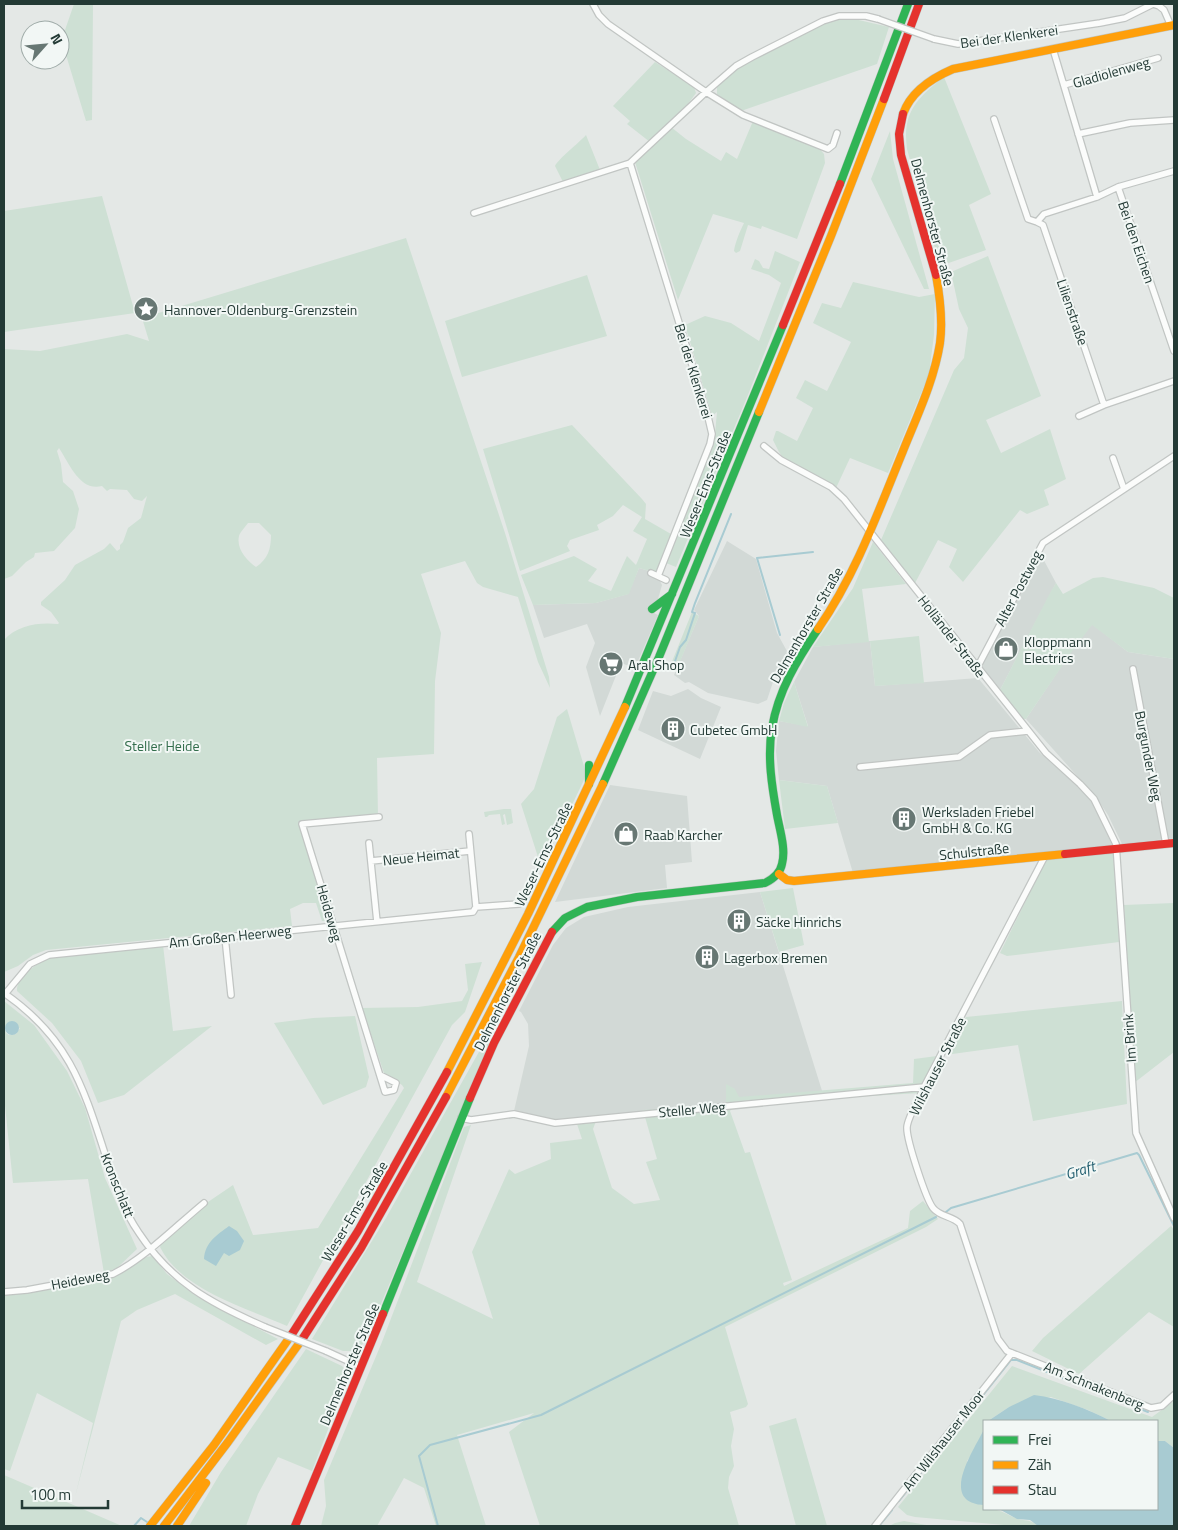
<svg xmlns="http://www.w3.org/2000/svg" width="1178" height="1530" viewBox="0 0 1178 1530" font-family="'Titillium Web',sans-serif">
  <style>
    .built { fill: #d2d9d6 }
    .green { fill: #cee0d4; fill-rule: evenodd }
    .water { fill: #a8cbd2 }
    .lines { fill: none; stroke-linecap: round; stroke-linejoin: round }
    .stream { stroke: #a8cbd2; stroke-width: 2 }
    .street-casing { stroke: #c1c5c3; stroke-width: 8 }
    .fast-casing { stroke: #c0c6c3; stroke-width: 9 }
    .slow-casing { stroke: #c0c6c3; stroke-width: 9 }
    .jam-casing { stroke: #c0c6c3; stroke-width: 9 }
    .street { stroke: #fbfcfb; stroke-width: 5.5 }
    .fast { stroke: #30b455; stroke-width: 8 }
    .slow { stroke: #ff9f0a; stroke-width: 8 }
    .jam { stroke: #e5322d; stroke-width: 8 }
    .street-bridge-casing { stroke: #c1c5c3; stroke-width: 8; stroke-linecap: butt }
    .street-bridge { stroke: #fbfcfb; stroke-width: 5.5 }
    .labels { text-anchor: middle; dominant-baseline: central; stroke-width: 4; stroke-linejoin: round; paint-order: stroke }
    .street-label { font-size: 14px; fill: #233a35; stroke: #f2f7f5 }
    .poi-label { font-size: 14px; fill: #233a35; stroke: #f2f7f5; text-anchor: start }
    .park-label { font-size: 14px; fill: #326d4b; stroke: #f2f7f5 }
    .water-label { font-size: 15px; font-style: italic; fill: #235f70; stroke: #f2f7f5 }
  </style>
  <rect width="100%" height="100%" fill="#e4e8e6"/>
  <path class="built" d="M727,541L756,559L777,633L788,653L775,676L767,700L758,704L708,693L689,682L685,683L674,675L699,616L694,610Z
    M1040,553L1056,583L1000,690L980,668Z
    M639,568L656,573L662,585L654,613L658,615L635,668L621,663L600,716L586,667L595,643L587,624L544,638L533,605L596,603L628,594Z
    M1092,624L1128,652L1174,659V838L1122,844L1108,815L1096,797L1026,719L1075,646Z
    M870,641L875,686L978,678L1039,752L1091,799L1113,847L853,873L827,786L779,780L776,751L779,721L808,726L794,682L813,647Z
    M688,689L701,698L721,707L700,759L638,730L653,691L671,696Z
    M610,785L687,796L692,862L665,865L667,888L555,902Z
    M760,892L823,1094L552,1120L514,1111L529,1046L528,1024L521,1012L519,1011L553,945L566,928L584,917L628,907Z"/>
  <path class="green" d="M74,4H93L92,120L86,121L63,45L65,30Z
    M850,18L889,27L877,64L741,111L717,94V87L734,70L820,25L835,20Z
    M655,62L694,87L696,93L685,108L650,142L627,124L630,121L613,106Z
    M944,77L991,194L969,205L986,250L940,266L907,149C902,112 917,98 944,77Z
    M753,121L819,148L824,154L825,163L797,239L762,226L761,229L748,225L740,251L736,253L734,251C735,243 740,231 744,223L713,214L678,300L635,162L671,127L686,139L721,161L726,152L737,159Z
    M890,131L893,159L929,289H924L871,179Z
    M586,135L600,170L563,182L555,166C558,159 580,142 586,135Z
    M102,196L135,313L4,332V211Z
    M406,238L505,533L549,677L550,688L538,662L518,597L483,587L477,583L465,561L421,574L441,633L435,681L434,754L377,758L378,816L301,822L329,921H322L316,903H303L290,909L292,926L46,950L33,955L18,966L4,972V640C17,625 39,622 58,624L59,623L51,612L41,605V602L65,580L75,565L104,549L110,543L117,551L120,549V545L123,542L128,528L141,518L147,496L142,501L134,499L127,490L110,489L107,491L102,486C80,492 69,463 59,448L57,451L61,464L63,482L73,491L79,509L75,528L54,551L35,553L34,557L26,562L12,576L4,579V349L40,351L127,334L149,341L142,318ZM248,523H259L271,535C271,549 268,559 256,567C247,560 236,549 239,536C240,532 246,526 248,523Z
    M775,251L800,262L748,395L676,567L666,563L714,444L717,412L712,416L685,325L705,316L731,323L759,341L781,283L769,275L751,269L755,259L759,261L763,268L769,269Z
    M988,256L1041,396L986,420L1001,453L1050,429L1066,479L1044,490L1049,505L1027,514L1020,510L963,582L949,567L957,549L938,540L915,583L881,540L954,370L964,358L968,328L959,309L951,272Z
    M587,275L607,336L462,377L445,321Z
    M853,282L919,297L935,294L934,335L929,374L888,473L850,458L836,488L785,460L779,452L773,440L776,431H778L797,441L813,408L796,398L805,380L827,391L851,342L813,323L822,303L841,308Z
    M572,425L642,499L646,504L645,519L671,534L656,573L639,568L629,594L596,603L533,605L521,575L574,556L597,569L588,581L611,591L627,556L636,565L647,539L633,531L642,517L623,505L613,516L597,525L599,530L570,540L567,546L570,551L520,571L483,449Z
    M873,542L906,584L862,589L869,642L813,647L853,588Z
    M1103,577L1154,588L1174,598V659L1128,652L1092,625L1075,647L1026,719H1023L1000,690L1050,593L1056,583L1063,594L1093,578Z
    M692,612L699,616L679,664L673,670L674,664L669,669Z
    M919,636L924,683L875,686L870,641Z
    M794,682L808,727L779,721L784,703Z
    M567,709L586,773L583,782L545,861L540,857H538L521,804L534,789L557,717Z
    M779,780L827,786L838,823L785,829Z
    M504,809H511L513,823L507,825L505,814L503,815L505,824L502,825L500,814L489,815L487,817H485L484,812Z
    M1114,852L1119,942L1007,956L1000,953L1046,860Z
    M793,888L804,945L779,952L760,892Z
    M1174,903V1052L1134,1083L1124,905Z
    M163,945L173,1031L212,1026L124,1095L98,1103L81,1061L52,1023L17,991C16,977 39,961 52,957Z
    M482,962L465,1012L452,1025L287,1326C246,1308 180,1289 160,1247L162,1241L208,1202L233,1185L253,1235L318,1228L404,1088L402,1085L384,1073L362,1008L418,1007L462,1001L468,990L465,964Z
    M4,1001L34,1025L67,1071L85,1108L105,1178L137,1249L117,1268L104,1273L88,1179L13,1183L4,1096ZM5,1027L20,1028L16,1034L9,1035L6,1033Z
    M1122,1001L1127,1104L1033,1121L1018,1045L945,1055L966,1017Z
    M355,1016L369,1077L366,1087L323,1105L274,1023L313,1018Z
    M485,1041L490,1044L365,1342L354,1351H343L312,1339L386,1218Z
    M937,1056L920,1093L736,1104L730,1111L745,1153L750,1152L792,1280L783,1283L784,1286L908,1228L910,1211L923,1201L938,1219L926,1227L725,1327L748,1404L746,1407L730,1412L734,1429L731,1446L734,1466L729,1477L728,1488L739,1526H540L509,1432L534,1413L457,1435L486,1526H436L424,1488L404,1478L377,1526H321L326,1506L324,1480L382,1342L464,1127L471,1125L417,1282L493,1319L472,1252L509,1169L515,1174L551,1159L550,1143L582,1139L577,1124L596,1121L593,1129L612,1188L634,1204L660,1200L646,1162L657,1159L643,1110L726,1103V1084L735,1089L739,1097L913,1083L914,1059Z
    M1171,1226L1174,1230V1327L1149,1312L1079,1374L1032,1351L1043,1338Z
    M152,1256L167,1274L196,1296L278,1339L266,1345L175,1294L137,1310L121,1321L75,1497L93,1423L37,1393L10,1471L4,1469V1295L103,1281C120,1275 135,1258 152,1256Z
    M306,1349L342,1366L349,1375L312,1471L278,1457L258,1494L246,1526H189L221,1472Z
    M1012,1366L1152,1417L1174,1401V1448L1165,1441H1157V1421H1111L1088,1410L1051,1397L1009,1407L988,1421H984C984,1436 975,1449 967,1461L978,1504L984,1505V1509C1001,1509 1001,1512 1016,1518C1025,1522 1029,1518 1038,1526H1015L915,1517L907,1515L898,1507Z
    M796,1418L827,1526H796L769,1426Z
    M4,1475L122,1526H4Z
    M904,1521L932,1526H889L895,1523Z"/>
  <path class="water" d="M5 1028a7 7 0 1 1 14 0a7 7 0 1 1-14 0Z
    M229,1226L237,1231L244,1241L240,1250L229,1256L224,1253L216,1266L204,1259C205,1242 217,1235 229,1226Z
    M1034,1395C1061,1398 1087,1409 1111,1421H988L1009,1407Z
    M984,1429V1505C937,1502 975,1449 984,1429Z
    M1157,1441H1165L1174,1448V1526H1038L1030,1520L1017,1519L999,1509H1157Z"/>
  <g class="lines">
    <path class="stream" d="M780,635L757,558L813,552
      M674,664L680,647L686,640L695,613L692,612L695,603L731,514
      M946,1212L951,1208L1137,1153L1139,1155L1174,1226
      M899,1501L1011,1360H1017L1148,1412
      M134,1526L141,1518L147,1522
      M438,1526L419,1456L430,1445L541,1415L936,1217
      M879,1526L892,1510"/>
    <defs>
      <path id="street" d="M593,4L599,15L608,24L706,92L743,115L828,149L833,145L837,133
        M934,39L958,44L1100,23L1125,18L1153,4L1159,6L1164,10L1171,26
        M1053,49L1097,197L1118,187L1174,351
        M1064,85L1158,58
        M994,119L1028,219L1037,222
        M1078,134L1130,123L1174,120
        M630,163L708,417L712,434L710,444L658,576
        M1118,187L1174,171
        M1097,197L1044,214L1037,222L1043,225L1104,405
        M474,213L630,163L706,92L736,66L752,57L823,21L839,16H866L878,19
        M1079,416L1104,405L1174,381
        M764,446L781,460L831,487L844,499L1046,753L1080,784L1094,799L1116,844L1136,1133L1174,1218
        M1113,458L1124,489
        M651,573L666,580
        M977,668L1043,543L1174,456
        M1133,669L1166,844
        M860,767L959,757L990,735L1028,731
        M379,817L302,824C330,913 357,1003 385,1092L394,1090L396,1083L380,1075
        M369,843L377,922
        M1045,856L924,1087C920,1098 908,1116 907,1127C906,1139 926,1199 933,1208C940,1217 953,1216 960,1224L998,1339L1007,1351L1151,1408L1162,1406L1174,1395
        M371,861L470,851
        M476,907L519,904L523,901
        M225,937L231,995
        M4,993C69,1038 83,1086 106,1157C114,1183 123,1210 139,1233C172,1283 212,1304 265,1327
        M5,994L30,964L49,955L473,912L476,907L469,834
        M461,1118L471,1120L514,1114L555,1123L924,1087
        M4,1292L27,1290L113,1274C145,1258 176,1226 204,1203
        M326,1351L361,1367
        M875,1526L1012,1353"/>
      <path id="fast" d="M840,184L908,4
        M652,609L672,594
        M625,707L783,325
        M589,765V784
        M603,784L659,657L759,412
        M552,932L565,918L587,907L637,897L765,883C773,879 780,874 782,864C786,849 780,831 777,815C772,787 767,757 772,728C778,691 797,660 818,629
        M383,1314L470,1098"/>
      <path id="slow" d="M903,114C911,91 932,78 953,69L1174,25
        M759,412L831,236L884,99
        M818,629C856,574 878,512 903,451C917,416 934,381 940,343C943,321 940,297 936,275
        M779,874L787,880L794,881L1065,854
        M447,1072L528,914L625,707
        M446,1097L519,957L603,784
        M150,1526L214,1445L292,1334
        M164,1526L228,1442L303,1338
        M177,1526L206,1483"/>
      <path id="jam" d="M884,99L919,4
        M903,114L899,134L901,155L936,275
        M783,325L840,184
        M1065,854L1174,843
        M470,1098L494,1043L552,932
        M292,1334L358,1231L447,1072
        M303,1338L361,1248L446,1097
        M295,1526L383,1314"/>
    </defs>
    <use href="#street" class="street-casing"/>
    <use href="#fast" class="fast-casing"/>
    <use href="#slow" class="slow-casing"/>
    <use href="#jam" class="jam-casing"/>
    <use href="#street" class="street"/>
    <use href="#fast" class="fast"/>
    <use href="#slow" class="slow"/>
    <use href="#jam" class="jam"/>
    <defs>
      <path id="street-bridge" d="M878,19L934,39
        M265,1327L326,1351"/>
    </defs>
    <use href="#street-bridge" class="street-bridge-casing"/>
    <use href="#street-bridge" class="street-bridge"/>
  </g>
  <defs>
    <symbol id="sight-disc" viewBox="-11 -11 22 22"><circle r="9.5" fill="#677773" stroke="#f2f7f5"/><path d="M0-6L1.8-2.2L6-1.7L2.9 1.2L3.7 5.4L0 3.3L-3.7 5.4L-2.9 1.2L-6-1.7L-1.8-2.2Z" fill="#fff"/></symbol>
    <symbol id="shop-disc" viewBox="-11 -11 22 22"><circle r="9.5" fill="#677773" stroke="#f2f7f5"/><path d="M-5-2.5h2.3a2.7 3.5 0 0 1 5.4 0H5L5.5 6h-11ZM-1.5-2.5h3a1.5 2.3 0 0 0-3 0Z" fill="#fff"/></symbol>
    <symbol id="supermarket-disc" viewBox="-11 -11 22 22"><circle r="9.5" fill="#677773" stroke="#f2f7f5"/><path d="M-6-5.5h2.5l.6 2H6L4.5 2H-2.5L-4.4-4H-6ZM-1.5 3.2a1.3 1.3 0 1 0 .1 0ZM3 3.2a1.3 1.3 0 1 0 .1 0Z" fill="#fff"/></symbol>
    <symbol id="building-disc" viewBox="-11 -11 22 22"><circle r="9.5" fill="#677773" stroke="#f2f7f5"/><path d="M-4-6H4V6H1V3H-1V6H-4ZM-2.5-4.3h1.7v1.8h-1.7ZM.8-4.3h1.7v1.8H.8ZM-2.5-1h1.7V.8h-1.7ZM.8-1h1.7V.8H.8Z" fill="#fff"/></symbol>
  </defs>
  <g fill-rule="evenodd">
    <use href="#sight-disc" x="132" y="295" width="28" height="28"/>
    <use href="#shop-disc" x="992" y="635" width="28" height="28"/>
    <use href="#supermarket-disc" x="597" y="650" width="28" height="28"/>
    <use href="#building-disc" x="659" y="715" width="28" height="28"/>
    <use href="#building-disc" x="890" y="805" width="28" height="28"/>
    <use href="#shop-disc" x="612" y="820" width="28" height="28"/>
    <use href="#building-disc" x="725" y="907" width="28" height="28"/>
    <use href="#building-disc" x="693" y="943" width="28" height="28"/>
  </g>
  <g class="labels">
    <g class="street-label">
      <text transform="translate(1009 36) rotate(-8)">Bei der Klenkerei</text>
      <text transform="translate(1111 72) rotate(-16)">Gladiolenweg</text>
      <text transform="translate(933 222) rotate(75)">Delmenhorster Straße</text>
      <text transform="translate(1137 242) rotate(71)">Bei den Eichen</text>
      <text transform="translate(1073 312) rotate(71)">Lilienstraße</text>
      <text transform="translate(694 371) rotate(73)">Bei der Klenkerei</text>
      <text transform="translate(705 484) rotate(-68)">Weser-Ems-Straße</text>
      <text transform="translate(1018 588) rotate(-62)">Alter Postweg</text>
      <text transform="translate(806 625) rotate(-60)">Delmenhorster Straße</text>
      <text transform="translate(952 636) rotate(52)">Holländer Straße</text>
      <text transform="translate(1149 756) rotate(79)">Burgunder Weg</text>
      <text transform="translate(974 851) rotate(-6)">Schulstraße</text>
      <text transform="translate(543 854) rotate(-64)">Weser-Ems-Straße</text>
      <text transform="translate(421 856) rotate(-6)">Neue Heimat</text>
      <text transform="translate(330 913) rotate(74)">Heideweg</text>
      <text transform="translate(230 936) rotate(-6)">Am Großen Heerweg</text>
      <text transform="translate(507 991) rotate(-63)">Delmenhorster Straße</text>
      <text transform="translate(1129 1038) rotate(-94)">Im Brink</text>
      <text transform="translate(937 1066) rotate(-63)">Wilshauser Straße</text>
      <text transform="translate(692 1109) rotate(-5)">Steller Weg</text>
      <text transform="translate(118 1185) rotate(68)">Kronschlatt</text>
      <text transform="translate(354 1211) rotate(-59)">Weser-Ems-Straße</text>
      <text transform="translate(80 1279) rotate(-11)">Heideweg</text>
      <text transform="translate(349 1364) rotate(-67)">Delmenhorster Straße</text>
      <text transform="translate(1094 1385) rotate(22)">Am Schnakenberg</text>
      <text transform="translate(943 1440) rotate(-52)">Am Wilshauser Moor</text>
    </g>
    <g class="poi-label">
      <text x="164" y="309">Hannover-Oldenburg-Grenzstein</text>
      <text x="1024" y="641">Kloppmann<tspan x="1024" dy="16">Electrics</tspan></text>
      <text x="628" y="664">Aral Shop</text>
      <text x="690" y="729">Cubetec GmbH</text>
      <text x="922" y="811">Werksladen Friebel<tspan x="922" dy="16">GmbH &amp; Co. KG</tspan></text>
      <text x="644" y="834">Raab Karcher</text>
      <text x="756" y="921">Säcke Hinrichs</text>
      <text x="724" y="957">Lagerbox Bremen</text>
    </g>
    <g class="park-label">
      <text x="162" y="745">Steller Heide</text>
    </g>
    <g class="water-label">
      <text transform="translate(1080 1170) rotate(-17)">Graft</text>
    </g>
  </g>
  <rect width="1178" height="1530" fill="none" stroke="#233a35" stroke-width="10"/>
  <rect x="983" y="1420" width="175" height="90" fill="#f2f7f5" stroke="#9faba8"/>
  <rect x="993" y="1436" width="25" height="8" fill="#30b455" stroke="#9faba8"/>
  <text x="1028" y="1445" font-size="15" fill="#233a35">Frei</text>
  <rect x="993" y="1461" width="25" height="8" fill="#ff9f0a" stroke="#9faba8"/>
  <text x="1028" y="1470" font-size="15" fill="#233a35">Zäh</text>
  <rect x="993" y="1486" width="25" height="8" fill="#e5322d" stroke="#9faba8"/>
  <text x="1028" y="1495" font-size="15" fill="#233a35">Stau</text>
  <g transform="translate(45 45) rotate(63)"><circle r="24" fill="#f2f7f5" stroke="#9faba8"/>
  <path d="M0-4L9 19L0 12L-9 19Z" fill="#677773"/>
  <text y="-8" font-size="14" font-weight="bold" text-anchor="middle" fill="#233a35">N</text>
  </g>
  <path d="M22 1500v8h86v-8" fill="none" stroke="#233a35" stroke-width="2.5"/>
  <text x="30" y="1500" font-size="15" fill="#233a35" stroke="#f2f7f5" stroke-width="4" paint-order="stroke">100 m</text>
</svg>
